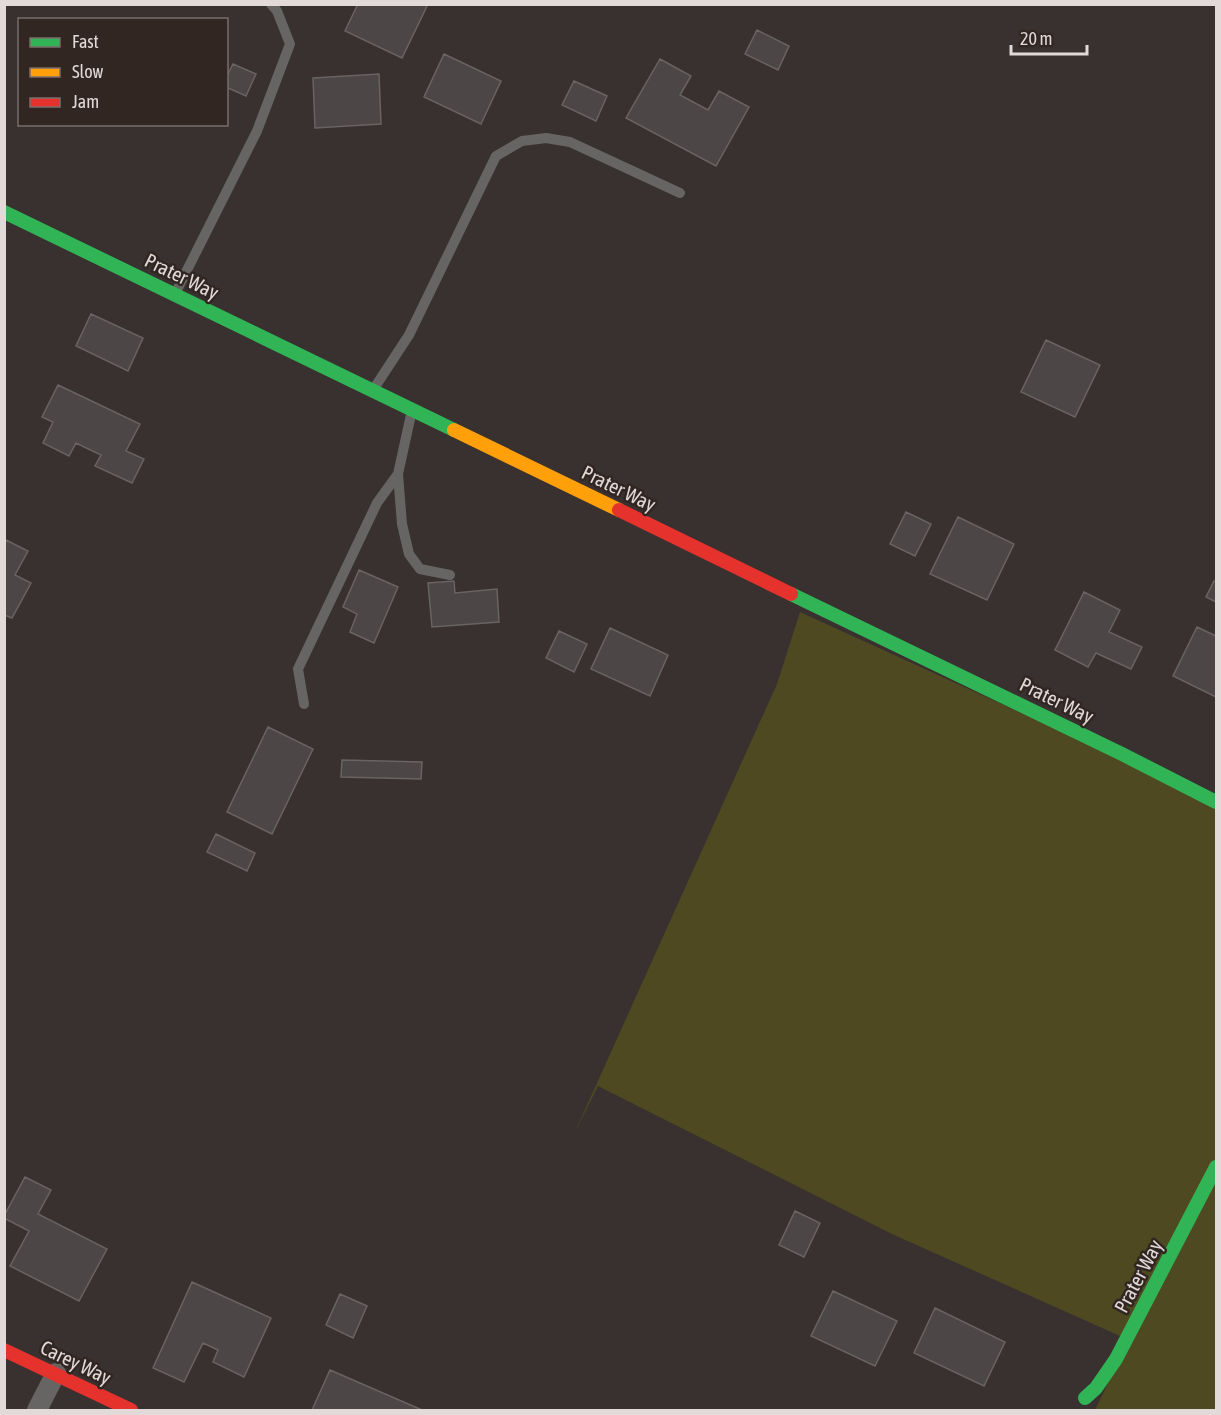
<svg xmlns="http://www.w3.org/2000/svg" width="1221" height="1415" viewBox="0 0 1221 1415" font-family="'Asap Condensed',sans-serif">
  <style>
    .green { fill: #4e4920 }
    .building { fill: #4c4646; stroke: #696363; stroke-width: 1.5 }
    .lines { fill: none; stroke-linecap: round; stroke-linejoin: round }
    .lane { stroke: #676563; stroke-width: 10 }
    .street { stroke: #676563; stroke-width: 20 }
    .fast { stroke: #30b455; stroke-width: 14 }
    .slow { stroke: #ff9f0a; stroke-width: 14 }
    .jam { stroke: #e5322d; stroke-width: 14 }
    .labels { text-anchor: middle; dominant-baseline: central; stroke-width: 5; stroke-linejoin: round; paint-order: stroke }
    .street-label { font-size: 20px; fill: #e2dad8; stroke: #322622 }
  </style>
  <rect width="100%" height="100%" fill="#383130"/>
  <path class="green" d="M800,612L1216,802V1410H1095L1129,1340L892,1234L598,1086L574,1134L777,684Z"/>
  <path class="building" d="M358,4H428L402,58L345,31Z
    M757,30L789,46L778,70L745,54Z
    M444,54L501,81L481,124L424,97Z
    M660,59L691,76L680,95L708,110L719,91L749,107L716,166L626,118Z
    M233,64L256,74L246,96L226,87V78Z
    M379,74L381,124L315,128L313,78Z
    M574,81L607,96L596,121L562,105Z
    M91,314L143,338L128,371L76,346Z
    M1046,340L1100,365L1075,417L1021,392Z
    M58,385L140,424L126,451L144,459L132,483L95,466L101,455L76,443L69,456L43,443L53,422L42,417Z
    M906,512L931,524L915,556L890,544Z
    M958,517L1014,544L987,600L930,574Z
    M6,540L28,551L15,575L31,583L12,618L4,615V543Z
    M359,570L398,587L374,643L350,632L357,614L343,607Z
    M454,581L455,593L497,589L499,622L432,627L428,583Z
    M1214,581L1216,582V602L1206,597Z
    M1084,592L1120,610L1109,632L1142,647L1131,669L1096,653L1088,667L1055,650Z
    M1197,627L1216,636V697L1173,676Z
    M610,628L668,655L650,696L591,669Z
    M559,631L587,644L574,672L546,658Z
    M268,727L313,749L272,834L227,812Z
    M342,760L422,762L421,779L341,777Z
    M216,834L255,853L247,871L207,852Z
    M25,1177L51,1190L38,1214L107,1249L79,1301L10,1266L29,1231L4,1218V1216Z
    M795,1211L820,1223L804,1257L779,1245Z
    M192,1282L271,1318L244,1377L213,1362L218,1350L203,1343L184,1382L153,1368Z
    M833,1291L897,1321L875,1366L811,1336Z
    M340,1294L367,1306L353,1338L326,1325Z
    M935,1308L1005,1342L984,1386L914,1353Z
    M330,1370L422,1410H312Z"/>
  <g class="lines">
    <path class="lane" d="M175,294L257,131L290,44L277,11L271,4
      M373,390L409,335L496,156L522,141L546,138L570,142L680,193
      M412,410L398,474L402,524L409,554L420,569L450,575
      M304,704L298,669L377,503L398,474"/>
    <path class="street" d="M37,1410L56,1373"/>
    <path class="fast" d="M4,212L454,430
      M791,594L1122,754L1216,802
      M1085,1398L1096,1388L1116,1359L1216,1167"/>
    <path class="slow" d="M454,430L619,510"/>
    <path class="jam" d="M619,510L791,594
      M4,1350L131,1410"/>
  </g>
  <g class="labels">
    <g class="street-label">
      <text transform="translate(182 276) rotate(26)">Prater Way</text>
      <text transform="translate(619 488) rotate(26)">Prater Way</text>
      <text transform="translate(1057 700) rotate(26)">Prater Way</text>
      <text transform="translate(1138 1276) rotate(-62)">Prater Way</text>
      <text transform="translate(76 1362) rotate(26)">Carey Way</text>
    </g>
  </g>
  <rect width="1221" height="1415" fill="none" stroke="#e2dad8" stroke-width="12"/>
  <rect x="18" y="18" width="210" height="108" fill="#322622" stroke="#786e6b" stroke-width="1.5"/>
  <rect x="30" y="38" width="30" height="9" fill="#30b455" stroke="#786e6b" stroke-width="1.5"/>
  <text x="72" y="48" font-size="18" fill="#e2dad8">Fast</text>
  <rect x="30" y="68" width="30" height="9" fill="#ff9f0a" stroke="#786e6b" stroke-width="1.5"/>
  <text x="72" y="78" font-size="18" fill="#e2dad8">Slow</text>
  <rect x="30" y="98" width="30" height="9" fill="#e5322d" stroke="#786e6b" stroke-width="1.5"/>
  <text x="72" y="108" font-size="18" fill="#e2dad8">Jam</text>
  <path d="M1011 45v9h76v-9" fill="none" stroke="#e2dad8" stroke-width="3"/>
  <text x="1020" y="45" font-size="18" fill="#e2dad8" stroke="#322622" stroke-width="4.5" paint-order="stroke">20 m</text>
</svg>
